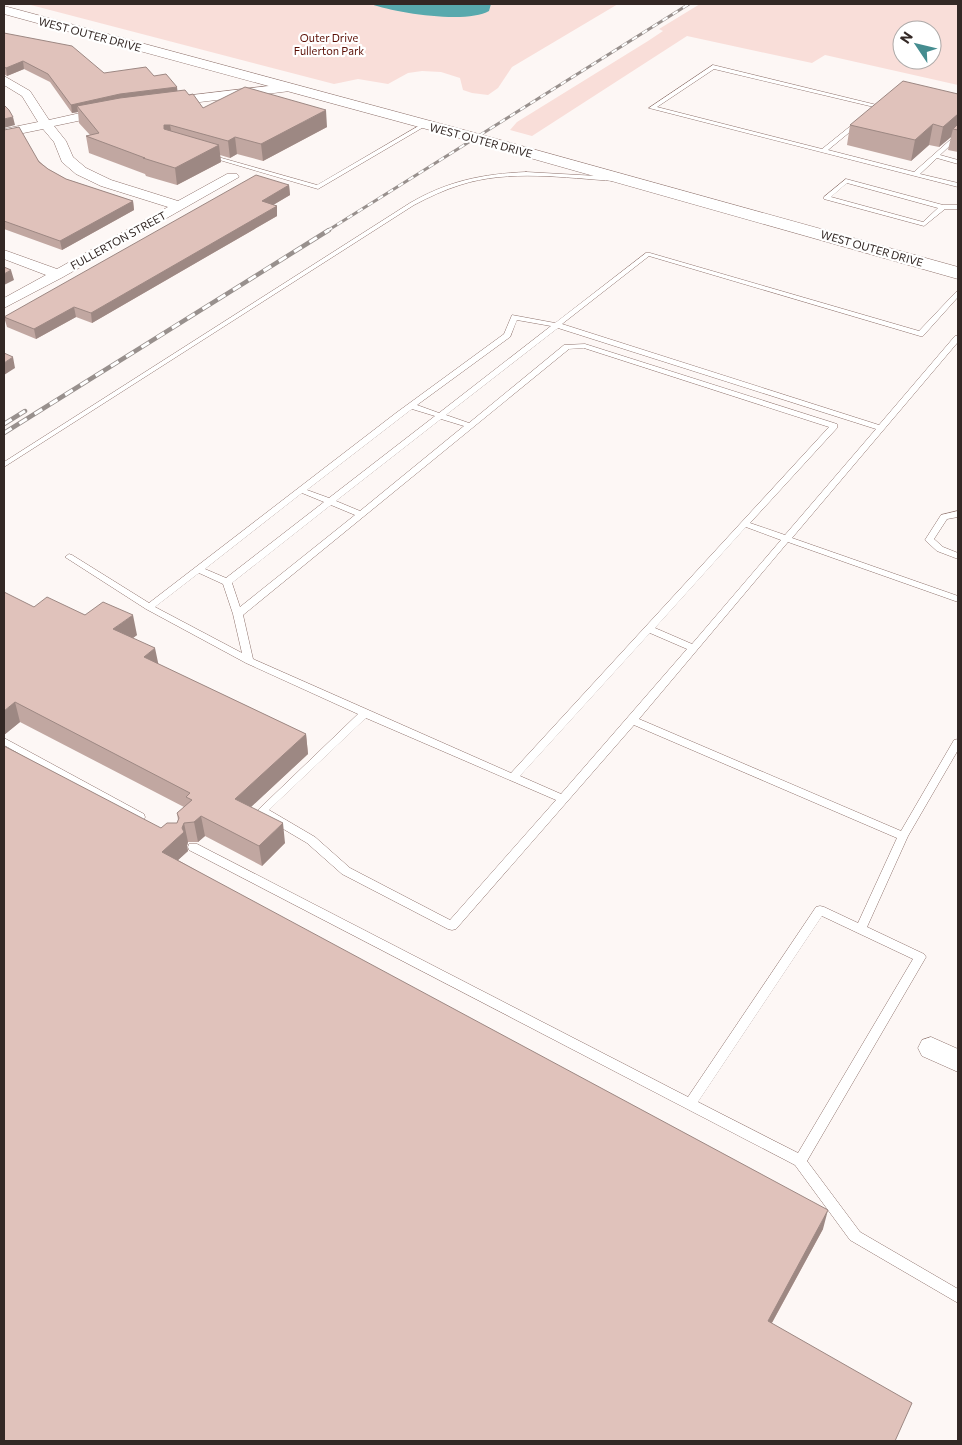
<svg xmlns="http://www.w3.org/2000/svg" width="962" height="1445" viewBox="0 0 962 1445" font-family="Commissioner,sans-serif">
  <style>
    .green { fill: #f9ded9; fill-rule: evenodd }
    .water { fill: #58a9ad }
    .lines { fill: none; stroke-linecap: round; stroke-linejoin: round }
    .service-casing { stroke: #8f736d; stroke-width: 1 }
    .minor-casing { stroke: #8f736d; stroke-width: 1 }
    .secondary-casing { stroke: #8f736d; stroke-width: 1 }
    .service { fill: #fff; fill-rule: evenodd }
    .minor { fill: #fff; fill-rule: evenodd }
    .secondary { fill: #fff; fill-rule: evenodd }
    .rail-far1-casing { stroke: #98908d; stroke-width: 3 }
    .rail-casing { stroke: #98908d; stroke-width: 4.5 }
    .rail-far1 { stroke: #fff; stroke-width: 2; stroke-dasharray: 6; stroke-linecap: butt }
    .rail { stroke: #fff; stroke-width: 3; stroke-dasharray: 9; stroke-linecap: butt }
    .wall { fill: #c1a7a1 }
    .shaded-wall { fill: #9d8883 }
    .building { fill: #e0c2bb; stroke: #9d8883 }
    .labels { text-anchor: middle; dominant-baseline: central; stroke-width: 4.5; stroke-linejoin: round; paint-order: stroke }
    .far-street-label { font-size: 11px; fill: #332825; stroke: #fff }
    .far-park-label { font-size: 11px; fill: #5b0f05; stroke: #fff }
  </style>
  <rect width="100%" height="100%" fill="#fdf7f5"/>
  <path class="green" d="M27,4H618L512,67L498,88L488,95L472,93L463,90L460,78L441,72L422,71L408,73L388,84L358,79L334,84Z
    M700,4H958V85L825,55L812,63L687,36L532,136L510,130L517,122L648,41L663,31L659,29ZM902,30H932V60H902Z"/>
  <path class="water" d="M371,4L463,5L491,4L489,11C467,24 395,13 371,4Z"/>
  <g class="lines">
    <defs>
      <path id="service" d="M713,65L881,106L871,114L868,112L874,107L714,69L657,107L822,149L858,120H862V122L828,150L914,172L958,133V138L940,155L958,160V164L937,158L920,174L958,183V187L649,108Z
        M422,124L427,125L318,189L206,156L211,155L317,185Z
        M526,172L615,177L618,179L615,181C565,178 509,169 460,185C444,190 429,197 414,205L4,467V462L410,203C448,181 482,174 526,172Z
        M846,179L943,205H958V209H945L924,226L824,199V197ZM847,183L938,208L923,222L831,197Z
        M646,253H650L919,331L956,292L958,291V297L923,336H920L649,256L562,324L879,425L955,336H958V342L792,538L958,596V602L788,542L639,719L901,831L954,740L958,739V750L908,836L867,927L924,954L926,957L807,1161L860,1232L958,1289V1303L850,1240L795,1165L189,850L188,847L189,844H197L688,1097L816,907L820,906L824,907L858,923L897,838L634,725L456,929L452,930L448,929L342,874L307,843L258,814L257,811L358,714L246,663L146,609L65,557L69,554L72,555L149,603L396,413L504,334L512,315L555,323ZM517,320L551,326L439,413L417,405L510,337ZM558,328L876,429L785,535L750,523L837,428V424L585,344L564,345L469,423L446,415ZM584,348L829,427L511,773L253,659L243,615L569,349ZM412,409L435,416L329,498L307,490ZM441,419L464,426L360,511L336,501ZM302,493L324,502L226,578L205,569ZM331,505L355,515L240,607L232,583ZM746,527L781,540L692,644L655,628ZM199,573L223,584L233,614L242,653L155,607ZM650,633L687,649L561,794L520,776ZM366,718L556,800L450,920L350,868L315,837L269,810ZM822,916L913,959L798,1153L698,1102Z
        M958,511V517L947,519L934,539L943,547L958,553V559L937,551L925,540L941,515Z
        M4,738L144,814L145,817L144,820H136L4,745Z"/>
      <path id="minor" d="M4,76L30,91L49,120L107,107L111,108L113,111L111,114L54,126L66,141L73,157L86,168L111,180L178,201L227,174H237L239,177L63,277L4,308V298L46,275L4,259V250L57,269L168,207L101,186L76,174L62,162L54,142L43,129L4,137V129L38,122L22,96L4,85Z
        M286,84L292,88L290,91L167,106L161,102L167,98Z
        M931,1037L958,1049V1072L922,1056L918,1048L922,1040Z"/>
      <path id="secondary" d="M4,6L475,133L958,267V279L463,139L4,14Z"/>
    </defs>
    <use href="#service" class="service-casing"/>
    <use href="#minor" class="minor-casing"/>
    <use href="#secondary" class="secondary-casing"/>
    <use href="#service" class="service"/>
    <use href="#minor" class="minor"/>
    <use href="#secondary" class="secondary"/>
    <defs>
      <path id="rail-far1" d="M327,231L689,4"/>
      <path id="rail" d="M4,424L25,411
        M4,433L329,230"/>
    </defs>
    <use href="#rail-far1" class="rail-far1-casing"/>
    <use href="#rail" class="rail-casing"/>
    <use href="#rail-far1" class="rail-far1"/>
    <use href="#rail" class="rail"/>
  </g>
  <path class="wall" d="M4,33L104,73L154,76L177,87V91L189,95L203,108L327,127L263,161L237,154L230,158L220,155L221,162L177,185L146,176L145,174L89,153L86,136L90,135L79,123L78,112L72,113L50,82L24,69L7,76L4,74Z
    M958,94V152L948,150L951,137L939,147L929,145L911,161L847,145L850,125Z
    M4,130L48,169L66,179L133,201L134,210L62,250L4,229Z
    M289,185L290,195L273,205L277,206V216L92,323L76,317L36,339L7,327L4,317Z
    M34,607L85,615L137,635L133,638L158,664L306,734L308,754L251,807L285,843L262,866L205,836L198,842H188L187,846L188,851L178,860L823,1229L772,1323L4,1441L161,828L177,823L178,820L177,813L184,807L20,722L4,735Z"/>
  <path class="shaded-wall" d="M23,61L24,69L7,76L6,68Z
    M177,87L178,95L77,106L78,112L72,113L71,105L120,94Z
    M326,110L327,127L263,161L261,144Z
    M958,111V130L953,129L951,137L939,147L943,127Z
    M13,117L15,125L4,128V119Z
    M933,124L929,145L911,161L915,140Z
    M164,125H170L173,141L164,129Z
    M235,137L237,154L230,158L228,141Z
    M219,145L221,162L177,185L175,168Z
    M289,185L290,195L263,211L262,201Z
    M133,201L134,210L62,250L60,241Z
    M277,206V216L92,323L91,313Z
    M11,270L14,280L4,285V274Z
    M74,307L76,317L36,339L34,329Z
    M13,357L15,368L4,375V363Z
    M133,615L137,635L118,649L113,629Z
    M155,648L159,667L144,657Z
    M15,702L20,722L4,735V711Z
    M306,734L308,754L238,819L235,799Z
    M201,816L205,836L198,842L194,822Z
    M184,823L188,842L187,846L188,851L166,871L162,852L182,828Z
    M283,823L285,843L262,866L259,846Z
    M828,1210L823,1229L763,1339L768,1321Z"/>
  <path class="building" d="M4,33L72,46L104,73L146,67L154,76L166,74L177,87L120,94L71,105L48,74L23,61L6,68L4,67Z
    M903,81L958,94V114L943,127L933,124L915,140L850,125Z
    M245,87L326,110L261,144L235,137L228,141L170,125H164V129L219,145L175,168L143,158H145L86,136L99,133L77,106L120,98L185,90L189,95L193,94L203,108Z
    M4,105L9,110L13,117L4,119Z
    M958,124V130L953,129Z
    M19,127L39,162L48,169L66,179L133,201L60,241L4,221V130Z
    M256,175L289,185L262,201L277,206L91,313L74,307L34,329L4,317Z
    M4,267L11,270L4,274Z
    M4,353L13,357L4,363Z
    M4,592L34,607L47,597L85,615L103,602L133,615L113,629L155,648L144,657L306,734L235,799L283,823L259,846L201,816L194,822L184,823L182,828L184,832L162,852L828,1210L768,1321L912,1403L895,1441H4V746L161,828L167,823H177L179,818L177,813L192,800L186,797L190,793L15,702L4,711Z"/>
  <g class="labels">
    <g class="far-street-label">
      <text transform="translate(90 34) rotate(15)">WEST OUTER DRIVE</text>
      <text transform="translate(481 140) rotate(15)">WEST OUTER DRIVE</text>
      <text transform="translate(118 240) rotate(-29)">FULLERTON STREET</text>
      <text transform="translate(872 248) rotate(16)">WEST OUTER DRIVE</text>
    </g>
    <g class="far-park-label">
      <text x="329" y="37">Outer Drive<tspan x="329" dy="13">Fullerton Park</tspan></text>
    </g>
  </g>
  <rect width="962" height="1445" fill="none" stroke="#332825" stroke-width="10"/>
  <g transform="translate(917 45) rotate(305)"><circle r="24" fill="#ffffff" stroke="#ada9a8"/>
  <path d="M0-4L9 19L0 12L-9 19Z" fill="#458d90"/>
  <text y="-8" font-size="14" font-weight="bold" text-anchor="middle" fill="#332825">N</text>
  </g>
</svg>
